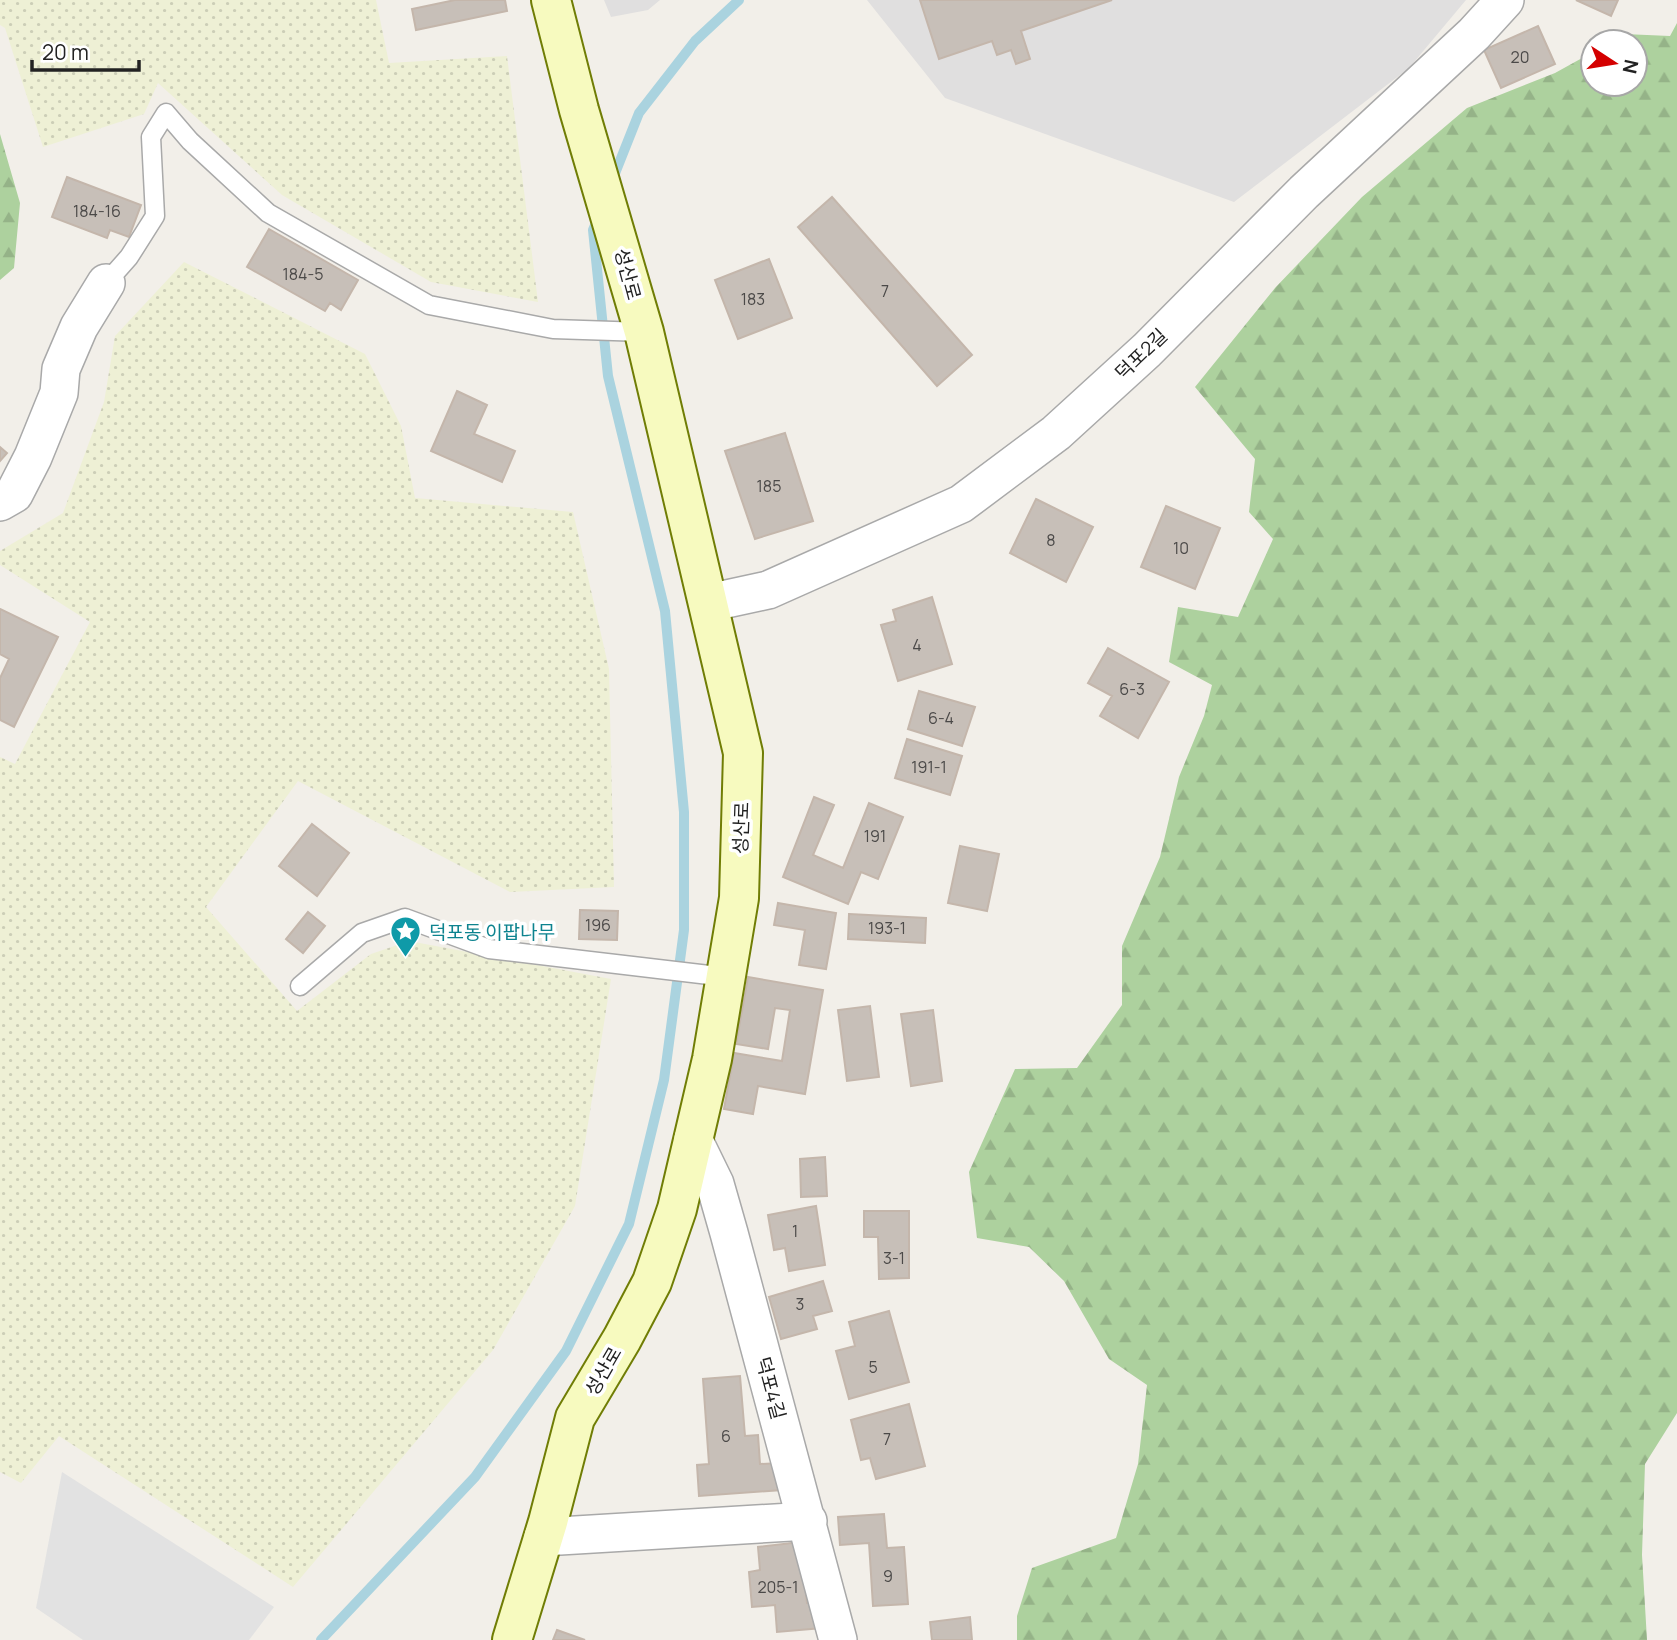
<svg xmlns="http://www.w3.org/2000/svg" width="1677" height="1640" viewBox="0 0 1677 1640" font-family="Manrope,'Noto Sans KR',sans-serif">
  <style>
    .residential { fill: #e0dfdf }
    .farmland { fill: url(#farmland-dots) }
    .forest { fill: url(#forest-firs) }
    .parking { fill: #e2e2e2 }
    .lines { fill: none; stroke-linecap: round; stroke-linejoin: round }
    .stream { stroke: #aad3df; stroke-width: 10 }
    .building { fill: #c7bfb8; stroke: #c4b6ab; stroke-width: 2 }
    .lane-casing { stroke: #a9a9a9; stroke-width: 21 }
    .street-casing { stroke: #a9a9a9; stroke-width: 40 }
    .secondary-casing { stroke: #707d05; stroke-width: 42 }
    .lane { stroke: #fff; stroke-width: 18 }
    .street { stroke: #fff; stroke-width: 37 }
    .secondary { stroke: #f7fabf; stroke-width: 38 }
    .labels { text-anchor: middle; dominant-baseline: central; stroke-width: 7; stroke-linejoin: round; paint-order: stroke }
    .number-label { font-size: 16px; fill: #4b4948 }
    .street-label { font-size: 19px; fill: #222; stroke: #fff }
    .culture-label { font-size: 19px; fill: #0d838f; stroke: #fff; text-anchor: start }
  </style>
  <defs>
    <pattern id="farmland-dots" width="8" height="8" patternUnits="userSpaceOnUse" patternTransform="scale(1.75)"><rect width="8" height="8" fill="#eef0d5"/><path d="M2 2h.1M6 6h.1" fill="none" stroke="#ccceb7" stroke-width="1.8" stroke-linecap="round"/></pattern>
    <pattern id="forest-firs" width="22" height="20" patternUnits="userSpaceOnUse" patternTransform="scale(1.75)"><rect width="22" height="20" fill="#add19e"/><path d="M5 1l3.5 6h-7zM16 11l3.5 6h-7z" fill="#95b388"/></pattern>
  </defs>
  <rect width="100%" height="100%" fill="#f2efe9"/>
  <path class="residential" d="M604,0H660L648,10L611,17Z
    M867,0H1466L1409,68L1234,202L945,98Z"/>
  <path class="farmland" d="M0,0H376L389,63L507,56L538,302L431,282L282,195L158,83L144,114L43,147L5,28L0,25Z
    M184,262L365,354L401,426L415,498L573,512L609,669L614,887L510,892L298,781L206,907L297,1011L371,954L409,941L611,979L575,1206L493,1350L293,1587L59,1436L21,1483L0,1472V757L15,764L90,622L0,565V551L63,513L104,402L115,336Z"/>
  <path class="forest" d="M1677,23V1413L1645,1464L1642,1555L1647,1640H1017V1616L1032,1568L1116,1538L1138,1464L1147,1385L1109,1359L1064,1281L1029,1247L977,1238L969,1172L1015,1069L1077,1068L1122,1005V946L1160,857L1179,777L1204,716L1212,685L1169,662L1178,607L1238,617L1273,539L1249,512L1255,459L1195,387L1275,288L1362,197L1467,108L1555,73L1593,52V84H1635V42H1610L1624,34L1670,36Z
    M0,134L20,203L14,268L0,280Z"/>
  <path class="parking" d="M62,1472L274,1607L249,1640H83L36,1608Z"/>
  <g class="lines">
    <path class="stream" d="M612,181L639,113L695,41L739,0
      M321,1640L475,1477L566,1351L629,1224L664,1080L684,930V812L665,611L608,376L593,230L599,216"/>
  </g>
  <path class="building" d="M455,0H505L507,11L416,30L412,9Z
    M920,0H1112L1021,31L1030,59L1016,64L1011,50L997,55L992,41L939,59Z
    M1576,0H1618L1611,16Z
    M1538,26L1555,64L1501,88L1484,50Z
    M67,177L141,205L129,237L110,230L107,238L52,217Z
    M832,197L972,355L937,386L798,227Z
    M269,229L358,280L341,310L330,303L325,311L247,267Z
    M769,259L792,318L738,339L715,280Z
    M457,391L487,405L474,434L515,451L502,482L431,451Z
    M785,433L813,521L755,539L725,451Z
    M0,447L7,453L0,461Z
    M1036,499L1093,527L1066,582L1010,553Z
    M1166,506L1220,528L1195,589L1141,567Z
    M932,597L952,664L898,681L881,625L896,621L893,610Z
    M0,609L58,637L14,727L0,720V678L9,659L0,654Z
    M1108,648L1169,682L1138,738L1100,716L1112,696L1088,683Z
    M919,691L975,707L962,746L908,729Z
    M907,739L962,756L950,795L895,778Z
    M814,797L834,805L813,855L843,868L869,803L903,817L878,879L861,872L848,904L783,877Z
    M312,824L349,853L317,896L279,866Z
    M960,846L999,854L987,911L948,903Z
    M778,903L836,913L826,969L799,965L805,930L774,925Z
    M580,910L618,911L617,940L579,939Z
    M308,912L325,926L303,953L286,939Z
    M849,914L926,918L925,943L848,939Z
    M748,977L823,990L805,1094L758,1086L753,1114L724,1109L734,1053L782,1061L790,1010L775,1008L768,1049L736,1044Z
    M870,1006L879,1077L847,1081L838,1010Z
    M933,1010L942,1081L911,1086L901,1014Z
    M825,1157L827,1196L801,1197L800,1159Z
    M816,1206L825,1265L789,1271L785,1248L774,1250L768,1215Z
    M864,1211H909V1278L879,1279L878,1237H864Z
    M823,1281L832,1311L813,1316L817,1329L781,1339L769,1297Z
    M889,1311L909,1382L849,1399L836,1351L855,1346L849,1322Z
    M740,1376L745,1436L758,1435L760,1464L780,1463L782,1490L699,1496L697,1465L709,1464L703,1379Z
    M909,1404L925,1466L876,1479L870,1458L861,1460L851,1420Z
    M884,1514L887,1548L904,1547L908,1604L873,1606L869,1543L840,1545L838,1517Z
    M800,1542L807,1603L819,1602L822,1628L777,1632L775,1605L752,1607L749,1572L760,1570L758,1547Z
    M970,1617L972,1640H932L930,1622Z
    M557,1630L585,1640H553Z"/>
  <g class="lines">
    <defs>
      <path id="lane" d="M106,283L129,257L155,216L151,137L166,113L190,141L268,213L429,305L553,329L644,332
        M300,986L362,933L405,918L489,949L726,977"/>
      <path id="street" d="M0,502L14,494L33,457L59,393L61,369L79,327L106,283
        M708,603L768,590L961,504L1056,433L1147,350L1304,192L1474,34L1505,0
        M693,1139L715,1184L729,1233L838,1640
        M543,1537L808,1521"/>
      <path id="secondary" d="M512,1640L548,1522L575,1418L622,1339L652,1282L677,1209L712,1059L739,898L743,753L644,332L579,110L551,0"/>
    </defs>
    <use href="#lane" class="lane-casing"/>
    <use href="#street" class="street-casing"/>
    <use href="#secondary" class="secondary-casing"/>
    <use href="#lane" class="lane"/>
    <use href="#street" class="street"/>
    <use href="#secondary" class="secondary"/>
  </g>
  <defs>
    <symbol id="sight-pin" viewBox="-11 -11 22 30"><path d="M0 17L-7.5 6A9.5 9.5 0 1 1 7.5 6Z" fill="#0f9aa8" stroke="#fff"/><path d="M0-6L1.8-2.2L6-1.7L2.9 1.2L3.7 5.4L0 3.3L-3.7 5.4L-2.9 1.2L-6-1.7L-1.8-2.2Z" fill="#fff"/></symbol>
  </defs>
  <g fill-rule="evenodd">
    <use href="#sight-pin" x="388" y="914" width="35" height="47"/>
  </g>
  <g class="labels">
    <g class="number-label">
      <text x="1520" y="57">20</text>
      <text x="97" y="211">184-16</text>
      <text x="303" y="274">184-5</text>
      <text x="885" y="291">7</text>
      <text x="753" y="299">183</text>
      <text x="769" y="486">185</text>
      <text x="1051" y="540">8</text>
      <text x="1181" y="548">10</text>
      <text x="917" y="645">4</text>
      <text x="1132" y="689">6-3</text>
      <text x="941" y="718">6-4</text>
      <text x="929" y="767">191-1</text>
      <text x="875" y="836">191</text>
      <text x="598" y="925">196</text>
      <text x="887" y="928">193-1</text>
      <text x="795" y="1231">1</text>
      <text x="894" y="1258">3-1</text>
      <text x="800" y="1304">3</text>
      <text x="873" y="1367">5</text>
      <text x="726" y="1436">6</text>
      <text x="887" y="1439">7</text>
      <text x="888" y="1576">9</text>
      <text x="778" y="1587">205-1</text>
    </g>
    <g class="street-label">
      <text transform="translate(628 274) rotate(75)">성산로</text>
      <text transform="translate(1141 354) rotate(-44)">덕포2길</text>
      <text transform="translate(741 828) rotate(-88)">성산로</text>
      <text transform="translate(603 1371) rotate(-60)">성산로</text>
      <text transform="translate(771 1388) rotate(75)">덕포4길</text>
    </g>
    <g class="culture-label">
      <text x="429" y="932">덕포동 이팝나무</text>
    </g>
  </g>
  <g transform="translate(1614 63) rotate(102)"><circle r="33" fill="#ffffff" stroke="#a7a7a7" stroke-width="2"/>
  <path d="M0-5L12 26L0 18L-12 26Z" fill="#d40000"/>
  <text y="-10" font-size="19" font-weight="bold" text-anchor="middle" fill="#222222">N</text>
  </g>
  <path d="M32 60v10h107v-10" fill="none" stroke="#222222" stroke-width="3.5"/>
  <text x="42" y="60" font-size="21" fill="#222222" stroke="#ffffff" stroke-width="5" paint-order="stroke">20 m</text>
</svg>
